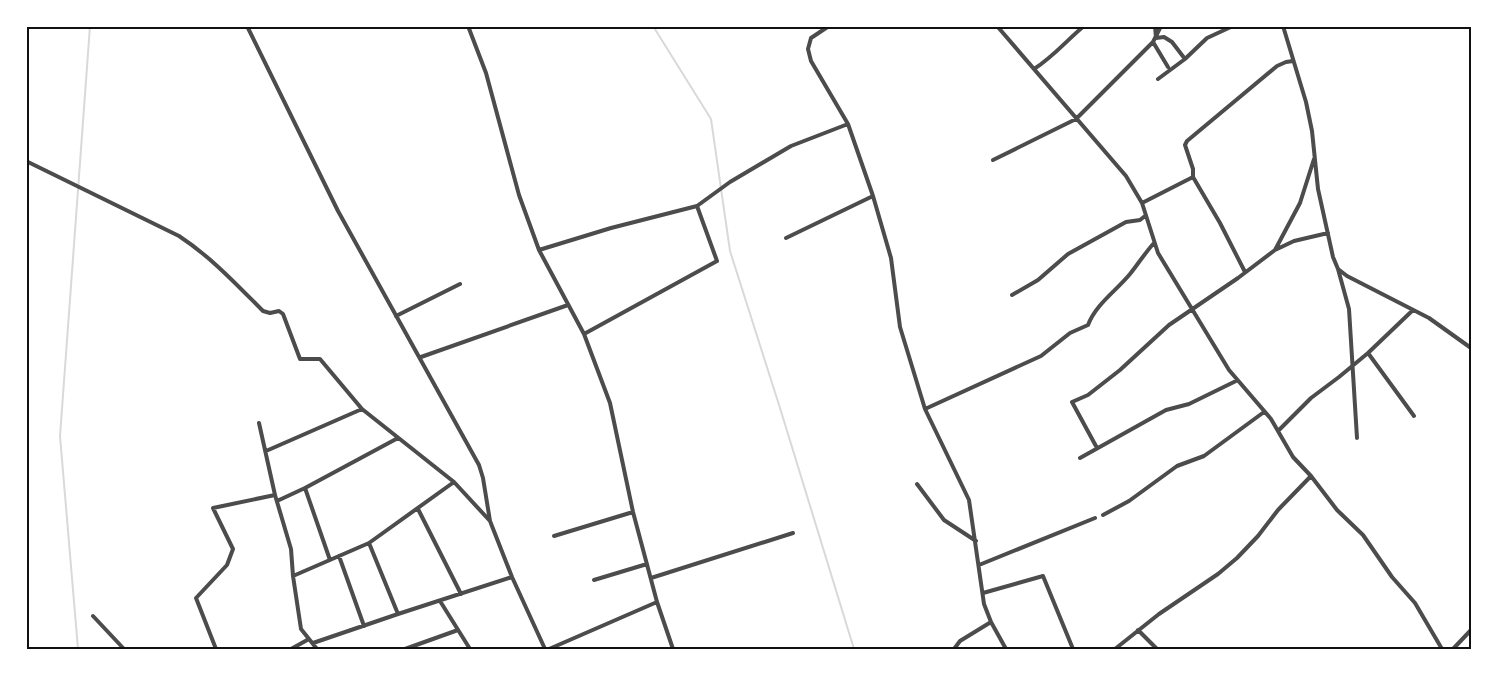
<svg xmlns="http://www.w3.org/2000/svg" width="1497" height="675" viewBox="0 0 1497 675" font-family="'Titillium Web',sans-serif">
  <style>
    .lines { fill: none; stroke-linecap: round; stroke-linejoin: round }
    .stream { stroke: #d9d9d9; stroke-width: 2 }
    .minor { stroke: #4c4c4c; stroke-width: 4 }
    .neatline { fill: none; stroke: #111; stroke-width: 2 }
  </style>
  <rect width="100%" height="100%" fill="#fff"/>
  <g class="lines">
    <path class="stream" d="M653,26L711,119L730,251L780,408L854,649
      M78,649L60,436L90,26"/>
    <path class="minor" d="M247,26L338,211L479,465L483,478L490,521
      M468,26L486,73L519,195L539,250L584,334L610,403L633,512L657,602L673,649
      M829,26L811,38L808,49L811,61L848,124L873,196L891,258L900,327L925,409L969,500L984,604L991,622L1006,649
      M997,26L1126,176L1142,203L1158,253L1229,370L1271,419L1293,457L1311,476L1337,510L1363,535L1392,577L1415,603L1442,649
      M1155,26L1156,38L1164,37L1172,42L1185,59L1207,38L1233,26
      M1283,26L1306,102L1312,131L1318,189L1333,257L1338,269L1347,276L1429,318L1471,348
      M1153,42L1168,67
      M1034,69C1053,57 1067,40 1084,26
      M1158,79L1185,59
      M993,160L1076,119L1153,42L1161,26
      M26,161L179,236C211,257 236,284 263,311L270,313L279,311L283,314L300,359H320L362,409L454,482L490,521L512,577L545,649
      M1193,177L1220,223L1245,272
      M1142,203L1193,177V169L1185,145L1187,141L1277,66L1286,62L1293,61
      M786,238L873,196
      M539,250L611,228L697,206
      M1275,250L1300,203L1314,159
      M1338,269L1349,309L1357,438
      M1012,295L1038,280L1068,254L1126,222L1140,220L1145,216
      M396,316L460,284
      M584,334L717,261L697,206L730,182L791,146L848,124
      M1368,353L1414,416
      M421,357L568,305
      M925,409L1041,356L1070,333L1088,325C1096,304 1116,291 1130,274C1138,264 1145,253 1154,243
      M259,423L275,495L291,549L293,576L301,629L317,649
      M1278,431L1311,398L1339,377L1368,353L1413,310
      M1097,448L1072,402L1088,395L1120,370L1169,325L1238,278L1275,250L1294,241L1328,233
      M266,451L362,409
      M1080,458L1166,410L1189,404L1236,381
      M917,484L944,520L976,541
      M277,501L305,488
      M418,509L461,594
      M1103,515L1129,501L1177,466L1204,456L1264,412
      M554,536L633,512
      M369,543L454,482
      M339,556L364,626
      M330,560L305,488L398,438
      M979,565L1095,518
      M293,576L369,543L398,614L512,577
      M651,578L793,533
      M594,580L647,564
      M983,593L1043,576L1073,649
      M440,601L470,649
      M93,616L124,649
      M1138,630L1157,649
      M313,643L398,614
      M216,649L196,598L227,565L233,549L213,508L275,495
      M291,649L309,639
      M405,649L458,630
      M549,649L657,602
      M954,649L960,641L991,622
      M1115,649L1159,614L1218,574L1237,558L1258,536L1278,510L1311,476
      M1453,649L1471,630"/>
  </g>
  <rect width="1497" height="675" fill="none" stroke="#ffffff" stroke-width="55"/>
  <rect x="28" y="28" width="1442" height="620" class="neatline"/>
</svg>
